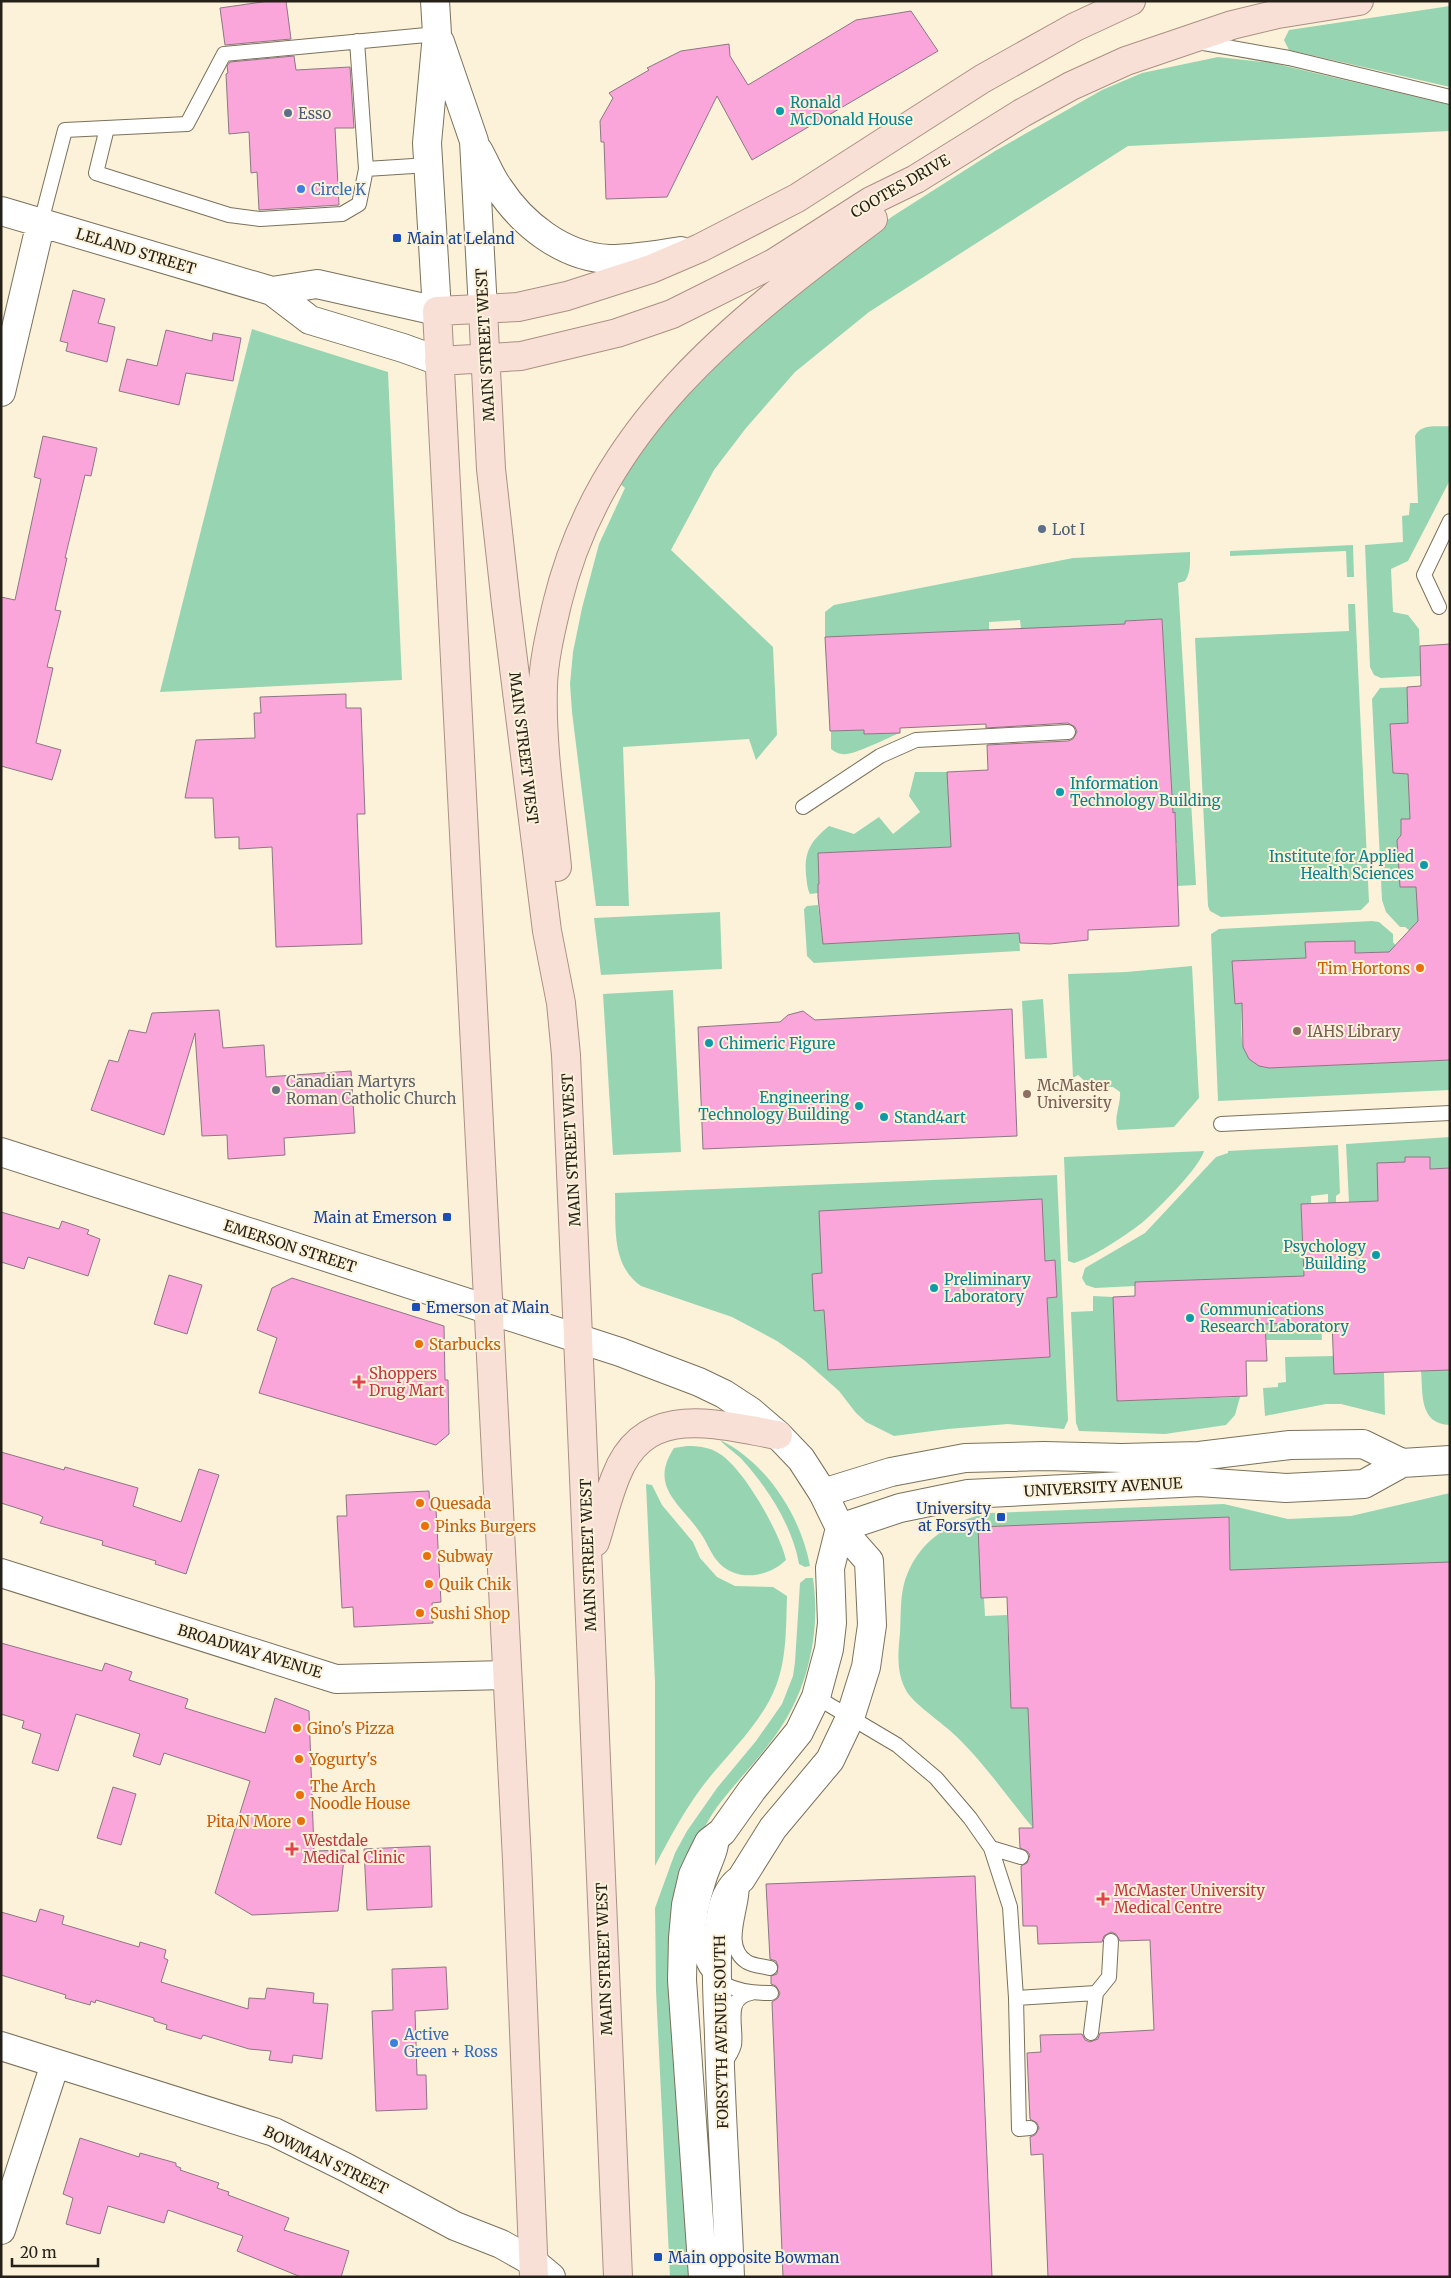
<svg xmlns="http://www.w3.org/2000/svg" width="1451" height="2278" viewBox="0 0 1451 2278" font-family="Merriweather,serif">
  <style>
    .green { fill: #97d5b2 }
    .building { fill: #fba6db; stroke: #8d7683 }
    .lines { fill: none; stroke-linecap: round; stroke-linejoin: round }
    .lane-casing { stroke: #7a715b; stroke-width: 16 }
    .street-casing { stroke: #7a715b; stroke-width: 30 }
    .secondary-casing { stroke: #7a715b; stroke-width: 30 }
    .primary-casing { stroke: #ab9083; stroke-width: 30 }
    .lane { stroke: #fff; stroke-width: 14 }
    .street { stroke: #fff; stroke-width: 28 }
    .secondary { stroke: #fff; stroke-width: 28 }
    .primary { stroke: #f8e0d7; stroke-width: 28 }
    .culture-dot { fill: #0f9aa8; stroke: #fcf2d9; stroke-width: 2 }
    .service-dot { fill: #5c6f8a; stroke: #fcf2d9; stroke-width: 2 }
    .shop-dot { fill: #3f7fe0; stroke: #fcf2d9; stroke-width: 2 }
    .transit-dot { fill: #1a4fb4; stroke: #fcf2d9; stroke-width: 2 }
    .food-dot { fill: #e8710a; stroke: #fcf2d9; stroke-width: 2 }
    .education-dot { fill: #8d6e63; stroke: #fcf2d9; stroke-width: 2 }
    .worship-dot { fill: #6b7280; stroke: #fcf2d9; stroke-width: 2 }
    .health-dot { fill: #e0444e; stroke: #fcf2d9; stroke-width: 2 }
    .labels { text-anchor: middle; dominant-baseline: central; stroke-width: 4; stroke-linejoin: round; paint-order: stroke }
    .culture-label { font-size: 15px; fill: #0d838f; stroke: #fcf2d9; text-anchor: start }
    .service-label { font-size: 15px; fill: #4e5e75; stroke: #fcf2d9; text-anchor: start }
    .street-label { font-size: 15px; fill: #252118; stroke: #fcf2d9 }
    .shop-label { font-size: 15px; fill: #366cbe; stroke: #fcf2d9; text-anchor: start }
    .transit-label { font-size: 15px; fill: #164399; stroke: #fcf2d9; text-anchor: start }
    .food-label { font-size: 15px; fill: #c56008; stroke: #fcf2d9; text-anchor: start }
    .education-label { font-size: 15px; fill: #785e54; stroke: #fcf2d9; text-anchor: start }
    .worship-label { font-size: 15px; fill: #5b616d; stroke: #fcf2d9; text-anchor: start }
    .health-label { font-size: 15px; fill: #be3a42; stroke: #fcf2d9; text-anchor: start }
  </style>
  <rect width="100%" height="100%" fill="#fcf2d9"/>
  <path class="green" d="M1450,6V87L1289,50L1284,40L1289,30Z
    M1218,57L1273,63L1450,105V131L1128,146L869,312L795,372L746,428L714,470L671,550L773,647L777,735L756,760L749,739L623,747L629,906H596L572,712L570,684L573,652L582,608L599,544L625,488L619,483L681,394L843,253L893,216L995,151L1102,90L1142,73Z
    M252,329L388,372L402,680L160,692Z
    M1450,426V480L1408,561L1391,569L1393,612L1408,615L1419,629L1421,676L1381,678L1374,675L1370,667L1365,545L1403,542L1402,516L1409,515L1410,503H1418L1415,436C1421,423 1437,427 1450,426Z
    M1353,545L1354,577H1347L1346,551L1230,556V551Z
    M1190,552C1190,563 1191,572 1185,581L1178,583L1196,885L1177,886V843H1167L1166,829H1176L1175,813H1173L1162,619L1126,621V631L1021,629L1020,620L989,622V630L825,637V612L834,605L1073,558Z
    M1348,604H1355L1369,902L1361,910L1221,917L1210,911L1208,906L1195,638L1349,631Z
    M1407,687L1408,723L1390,725L1393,773L1408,774L1410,819L1401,820V836L1397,842L1400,887H1416L1418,921L1410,931L1405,927H1400L1386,912L1382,900L1372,699L1380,688Z
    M864,730V734L900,733C889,737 851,757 842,754C838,754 834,751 831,749V731Z
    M915,772H947L951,847L818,853L819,884L818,885V893L810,894C807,888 807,882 806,875C804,851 811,841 829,826L854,834L879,817L893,834L920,812L909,796Z
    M818,905L823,944L1019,933L1020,951L814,963L807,956L804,909L807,906Z
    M720,912L722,969L601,975L594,918Z
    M1372,921L1379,922L1393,934V942L1396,946L1392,952L1355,953V941L1305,942L1306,958L1233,961L1235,1003H1242C1242,1031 1235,1061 1269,1068L1450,1060V1090L1218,1101L1211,934L1219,929Z
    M1192,966L1199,1098L1174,1127L1118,1130C1113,1118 1121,1105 1120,1092L1113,1087L1090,1086L1078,1075L1073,1078L1068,974L1126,972Z
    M673,990L681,1152L613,1155L603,994Z
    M1043,999L1047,1058L1025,1059L1022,1001Z
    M1450,1137V1168L1430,1169L1429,1157H1405V1162L1378,1201L1349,1203L1346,1144Z
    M1338,1145L1340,1193L1336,1196V1203L1328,1204V1194L1311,1196V1204H1301L1306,1323L1321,1322L1322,1340H1266L1264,1278L1135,1282V1286L1095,1288L1086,1285L1082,1278L1085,1268L1145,1233L1216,1157L1228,1153V1151Z
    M1204,1151C1200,1167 1158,1209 1144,1221C1130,1233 1090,1259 1074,1263L1068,1261L1064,1157Z
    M1057,1175L1068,1420L1064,1429L1008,1424L948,1429L894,1436L866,1422L856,1413L839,1391L804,1360L777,1341L732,1317L641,1286C611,1265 616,1227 615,1193Z
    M1093,1296L1113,1297L1117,1401L1240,1397L1235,1415L1226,1425L1165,1434L1079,1431L1076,1423L1071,1312L1093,1311Z
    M1334,1356L1384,1372L1385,1415L1341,1404H1326L1265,1416L1263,1388L1278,1387V1383L1286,1382L1285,1357Z
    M1450,1370V1425C1419,1424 1423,1394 1421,1371Z
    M720,1440C766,1462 801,1516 810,1566L805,1567L799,1564C793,1528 769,1490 745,1463C738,1454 727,1448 720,1440Z
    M687,1446C699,1446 710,1447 720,1454C744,1469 780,1533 786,1560C769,1577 738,1582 720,1564C710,1554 707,1541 699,1531C679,1503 649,1486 674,1448Z
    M646,1484L652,1485L662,1505L693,1542L700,1558L717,1577L735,1586L773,1587L787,1596C786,1625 787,1658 776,1686C761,1725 727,1754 702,1787C684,1811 669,1839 655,1866V1682Z
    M1450,1493V1562L1230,1570L1229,1518L978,1527L981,1598H984L985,1616L1007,1615L1011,1708H1028L1033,1828C1009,1799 987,1767 960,1740C947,1726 916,1706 907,1692C896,1674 898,1653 900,1633C901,1617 900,1599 904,1584C916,1542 949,1521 989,1513L1224,1504L1288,1519L1351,1516Z
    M806,1578H813C821,1633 808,1691 775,1736C757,1761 735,1783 717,1807C702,1828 693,1852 683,1875L694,2277H670L656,1991L655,1908L675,1853L687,1831L717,1788L756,1741L782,1704L793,1676L795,1662L800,1583Z"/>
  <path class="building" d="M269,1H286L291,39L225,45L220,8Z
    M911,11L938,51L752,160L717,96L667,197L606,199L604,142H601L600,121L613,98L609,93L649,70L647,68L681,51L729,44L730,56L748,85L856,20Z
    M294,56L296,70L350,67L354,128H335L339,205L259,210L257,172L251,173L249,132L229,134L226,74L228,73L227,66L230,62Z
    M73,290L105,299L98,323L115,327L107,362L66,351L68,343L60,341Z
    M166,330L212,341L213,333L241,338L233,381L186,373L179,405L119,391L127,359L157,366Z
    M43,436L97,448L91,476L85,475L65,558H67L55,610L61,611L47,667L53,668L36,743L61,750L52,780L1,766V597L15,600L41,479L34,477Z
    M1162,619L1173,813L1175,812L1179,926L1088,930V940L1050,944L1020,943L1019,933L823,944L818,897V884H819L818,853L951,847L947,772L988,770L987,745L1068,741L1073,739L1077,732L1075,727L1068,723L986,728V724L900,728V733L864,734V730L830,731L825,637L1125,624V621Z
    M1450,644V1060L1269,1068L1259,1066L1249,1059L1243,1047L1242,1003L1235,1004L1232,961L1306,958L1305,942L1355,941V953L1389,952L1418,921L1416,887H1400L1397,840L1401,835V819H1410L1408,774L1393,773L1390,724L1408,723L1407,687L1421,686L1420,646Z
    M346,694V708H361L365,814H357L362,944L276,947L272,847L239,849V837L215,838L213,798H185L196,740L255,738L254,713H261L260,697Z
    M1012,1009L1017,1136L703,1149L698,1027L780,1022L788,1015L803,1011L815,1020Z
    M219,1010L223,1048L264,1045L266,1077L351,1071L355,1133L284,1138L285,1155L228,1159L227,1135L202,1136L195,1033L164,1135L91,1110L109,1060L118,1062L129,1030L146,1033L152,1013Z
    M1405,1157H1430V1169L1450,1168V1370L1334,1374L1332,1322L1265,1324L1267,1361H1246L1247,1396L1117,1401L1113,1297L1135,1296V1282L1304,1276L1301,1204L1378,1201L1377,1163L1405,1162Z
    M1042,1199L1045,1261L1055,1260L1056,1278L1057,1297L1047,1298L1050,1357L828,1370L824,1310L814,1311L812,1274L822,1273L819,1211Z
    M1,1212L59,1229L62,1221L89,1230L87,1234L100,1239L88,1276L28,1257L24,1269L1,1262Z
    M169,1275L202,1285L187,1334L154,1324Z
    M292,1278L444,1326L445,1380H448L449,1434L436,1445L259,1393L277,1338L257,1330L272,1288Z
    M1,1452L64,1470L65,1467L138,1488L133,1506L181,1522L199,1469L219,1475L186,1574L155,1564L156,1561L102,1545L103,1541L40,1523L43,1517L39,1515L1,1503Z
    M429,1491L430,1510L436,1509L441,1602L432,1603L433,1623L354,1627L353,1607L342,1608L337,1516H347L346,1495Z
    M1229,1517L1230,1570L1450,1562V2277H1048L1043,2154L1031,2155L1030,2137L1035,2135L1039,2128L1037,2123L1030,2119L1027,2053L1041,2052L1040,2035L1082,2034L1085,2040L1090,2042L1098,2039L1100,2033L1154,2030L1150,1940L1120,1941L1116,1934L1111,1932L1104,1936L1102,1942L1038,1944L1037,1926H1023L1021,1866L1027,1863L1030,1855L1027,1851L1020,1848L1019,1828H1033L1028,1708H1011L1007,1597L981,1598L978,1527Z
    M1,1643L102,1671L105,1663L132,1672L129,1680L188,1699L185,1708L265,1733L275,1698L309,1711L314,1851L345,1850L338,1911L252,1915L215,1893L250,1781L164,1753L160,1765L133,1756L140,1734L76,1714L58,1771L32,1763L41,1734L22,1728L24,1721L1,1714Z
    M113,1787L136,1794L121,1845L97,1838Z
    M430,1846L432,1907L367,1910L364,1849Z
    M975,1876L992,2277H783L772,2002L778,1998L780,1993L776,1986L771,1984V1976L777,1974L778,1966L776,1961L770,1959L766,1884Z
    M40,1909L64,1916L62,1924L139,1947L140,1942L166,1950L164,1958L168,1960L161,1982L248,2009L249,1998L265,1999L267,1988L314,1993L313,2003L328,2004L322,2059L293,2055L292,2063L269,2060L271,2051L249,2049L203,2035L201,2039L166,2029L167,2025L154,2021V2018L96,2000L95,2003L91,2001L90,2005L65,1998L66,1995L1,1975V1912L36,1922Z
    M446,1967L448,2009L415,2011L417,2075H426L427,2109L376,2111L372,2011L393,2010L392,1969Z
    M80,2138L139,2157L140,2153L176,2163V2166L181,2168L180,2170L219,2183L217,2188L229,2192L228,2195L289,2218L284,2230L349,2251L341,2277H301L237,2251L243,2236L168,2210L164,2223L108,2206L100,2234L66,2224L73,2198L63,2194Z"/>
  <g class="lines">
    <defs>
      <path id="lane" d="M357,41L366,169L429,165
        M1198,42L1289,58L1450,97
        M107,128L96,173L229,215L260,219L342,214L359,204L366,169
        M41,222L65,130L187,124L224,54L437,34
        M1439,607L1424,575L1450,521
        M803,807L880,756L916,740L1068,732
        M1221,1124L1450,1113
        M816,1697L897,1745L936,1778L970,1818L991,1848L1010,1907L1016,1998L1019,2129L1030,2128
        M722,1833C723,1850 714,1864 709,1880C688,1943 692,1994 771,1993
        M991,1848L1021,1857
        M741,1880C746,1905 720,1945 747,1962C754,1966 763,1966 770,1968
        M1016,1998L1096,1993L1109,1977L1111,1941
        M1091,2033L1096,1993
        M724,2063C728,2058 732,2052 734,2045C737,2027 724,1998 751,1993"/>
      <path id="street" d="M1,211L272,291L310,320L403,348L439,361
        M272,291L317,284L437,311
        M1,392L41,222
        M823,1493L891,1472L965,1458L1044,1456L1122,1458L1199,1456L1290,1445L1363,1444L1402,1463
        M840,1528L900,1508L968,1494L1199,1482L1286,1488L1364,1484L1402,1463L1450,1460
        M1,1573L336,1679L507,1675
        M1,2046L274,2132L345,2167L455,2226L501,2244L533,2262L551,2277
        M1,2230L55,2064"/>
      <path id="secondary" d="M435,1L437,34L427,143L437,311
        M440,42L474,141L483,310
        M478,150C485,162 490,176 498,187C522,224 563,257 609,259C633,259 657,255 681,251
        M1,1152L620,1352L699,1382L724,1394L750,1411L778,1435L801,1459L823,1493L840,1528L869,1561L872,1625L866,1667L850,1718L830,1760L773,1828L741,1879C723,1891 720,1917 718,1937C715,1970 718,2004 719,2036C721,2117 727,2197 730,2277
        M703,2277L682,1980L683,1938L686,1905L693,1875L700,1860L709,1842L722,1832L752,1790L799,1732L816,1697L829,1649L832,1623L830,1568L840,1528"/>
      <path id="primary" d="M483,310L491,469L506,604L547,931L561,1003L566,1055L618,2277
        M439,361L521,356L617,333L672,314L774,263L871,201L916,179L1022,113L1071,86L1126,61L1232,25L1278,14L1359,1
        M557,867C551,807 541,745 543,685C544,658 551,630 557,604C600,426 733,324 873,219
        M595,1542C602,1520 607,1498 616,1476C645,1401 717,1425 778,1435
        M534,2277L517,1860L437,311L518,307L567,296L651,269L700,248L797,198L982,79L1075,27L1131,1"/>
    </defs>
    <use href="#lane" class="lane-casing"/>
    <use href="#street" class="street-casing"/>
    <use href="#secondary" class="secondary-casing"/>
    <use href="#primary" class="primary-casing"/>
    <use href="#lane" class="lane"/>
    <use href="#street" class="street"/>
    <use href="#secondary" class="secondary"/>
    <use href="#primary" class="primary"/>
  </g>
  <g class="culture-dot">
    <circle cx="780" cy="111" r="5"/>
    <circle cx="1060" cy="792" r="5"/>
    <circle cx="1424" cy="865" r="5"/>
    <circle cx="709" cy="1043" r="5"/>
    <circle cx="859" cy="1106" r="5"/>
    <circle cx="884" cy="1117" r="5"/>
    <circle cx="1376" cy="1255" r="5"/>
    <circle cx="934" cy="1288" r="5"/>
    <circle cx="1190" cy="1318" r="5"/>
  </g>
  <g class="service-dot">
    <circle cx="288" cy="113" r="5"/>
    <circle cx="1042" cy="529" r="5"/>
  </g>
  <g class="shop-dot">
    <circle cx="301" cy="189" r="5"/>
    <circle cx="394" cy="2043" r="5"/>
  </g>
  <g class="transit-dot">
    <rect x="392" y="233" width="10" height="10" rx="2.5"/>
    <rect x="442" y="1212" width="10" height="10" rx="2.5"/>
    <rect x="411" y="1302" width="10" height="10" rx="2.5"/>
    <rect x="996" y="1512" width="10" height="10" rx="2.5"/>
    <rect x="653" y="2252" width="10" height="10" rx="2.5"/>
  </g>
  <g class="food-dot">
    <circle cx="1420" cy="968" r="5"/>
    <circle cx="419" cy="1344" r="5"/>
    <circle cx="420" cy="1503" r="5"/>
    <circle cx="425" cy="1526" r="5"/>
    <circle cx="427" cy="1556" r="5"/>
    <circle cx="429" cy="1584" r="5"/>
    <circle cx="420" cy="1613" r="5"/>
    <circle cx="297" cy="1728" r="5"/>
    <circle cx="299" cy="1759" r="5"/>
    <circle cx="300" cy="1795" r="5"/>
    <circle cx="301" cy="1821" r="5"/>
  </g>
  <g class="education-dot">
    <circle cx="1297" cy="1031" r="5"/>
    <circle cx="1027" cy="1094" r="5"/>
  </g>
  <circle class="worship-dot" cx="276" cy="1090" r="5"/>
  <g class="health-dot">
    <path d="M356.5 1374.5h5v5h5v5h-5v5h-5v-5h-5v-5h5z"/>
    <path d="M289.5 1841.5h5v5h5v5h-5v5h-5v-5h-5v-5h5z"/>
    <path d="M1100.5 1891.5h5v5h5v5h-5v5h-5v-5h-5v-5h5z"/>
  </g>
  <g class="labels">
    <g class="culture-label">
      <text x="790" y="102">Ronald<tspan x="790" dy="17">McDonald House</tspan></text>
      <text x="1070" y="783">Information<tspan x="1070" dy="17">Technology Building</tspan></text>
      <text x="1414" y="856" text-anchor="end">Institute for Applied<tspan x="1414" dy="17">Health Sciences</tspan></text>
      <text x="719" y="1043">Chimeric Figure</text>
      <text x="849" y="1097" text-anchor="end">Engineering<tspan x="849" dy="17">Technology Building</tspan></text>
      <text x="894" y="1117">Stand4art</text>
      <text x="1366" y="1246" text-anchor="end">Psychology<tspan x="1366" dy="17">Building</tspan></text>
      <text x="944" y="1279">Preliminary<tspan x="944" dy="17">Laboratory</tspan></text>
      <text x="1200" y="1309">Communications<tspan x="1200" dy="17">Research Laboratory</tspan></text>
    </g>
    <g class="service-label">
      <text x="298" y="113">Esso</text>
      <text x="1052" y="529">Lot I</text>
    </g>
    <g class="street-label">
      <text transform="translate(900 186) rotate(-30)">COOTES DRIVE</text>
      <text transform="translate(136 251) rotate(17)">LELAND STREET</text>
      <text transform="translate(485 345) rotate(-93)">MAIN STREET WEST</text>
      <text transform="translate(524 748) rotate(83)">MAIN STREET WEST</text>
      <text transform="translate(571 1150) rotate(-93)">MAIN STREET WEST</text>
      <text transform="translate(290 1246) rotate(18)">EMERSON STREET</text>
      <text transform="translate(1103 1487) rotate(-3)">UNIVERSITY AVENUE</text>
      <text transform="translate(588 1555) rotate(-92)">MAIN STREET WEST</text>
      <text transform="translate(250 1651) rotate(17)">BROADWAY AVENUE</text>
      <text transform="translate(604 1959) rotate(-92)">MAIN STREET WEST</text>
      <text transform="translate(721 2032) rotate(-91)">FORSYTH AVENUE SOUTH</text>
      <text transform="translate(326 2160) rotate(26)">BOWMAN STREET</text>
    </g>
    <g class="shop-label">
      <text x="311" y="189">Circle K</text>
      <text x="404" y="2034">Active<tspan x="404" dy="17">Green + Ross</tspan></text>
    </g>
    <g class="transit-label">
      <text x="407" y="238">Main at Leland</text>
      <text x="437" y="1217" text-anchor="end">Main at Emerson</text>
      <text x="426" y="1307">Emerson at Main</text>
      <text x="991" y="1508" text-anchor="end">University<tspan x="991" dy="17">at Forsyth</tspan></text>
      <text x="668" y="2257">Main opposite Bowman</text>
    </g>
    <g class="food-label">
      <text x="1410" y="968" text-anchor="end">Tim Hortons</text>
      <text x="429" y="1344">Starbucks</text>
      <text x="430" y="1503">Quesada</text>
      <text x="435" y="1526">Pinks Burgers</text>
      <text x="437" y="1556">Subway</text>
      <text x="439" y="1584">Quik Chik</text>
      <text x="430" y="1613">Sushi Shop</text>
      <text x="307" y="1728">Gino's Pizza</text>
      <text x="309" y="1759">Yogurty's</text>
      <text x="310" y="1786">The Arch<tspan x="310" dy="17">Noodle House</tspan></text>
      <text x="291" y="1821" text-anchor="end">Pita N More</text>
    </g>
    <g class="education-label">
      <text x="1307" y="1031">IAHS Library</text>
      <text x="1037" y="1085">McMaster<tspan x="1037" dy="17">University</tspan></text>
    </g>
    <g class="worship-label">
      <text x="286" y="1081">Canadian Martyrs<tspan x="286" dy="17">Roman Catholic Church</tspan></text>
    </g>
    <g class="health-label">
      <text x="369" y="1373">Shoppers<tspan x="369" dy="17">Drug Mart</tspan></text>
      <text x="303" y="1840">Westdale<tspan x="303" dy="17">Medical Clinic</tspan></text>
      <text x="1114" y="1890">McMaster University<tspan x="1114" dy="17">Medical Centre</tspan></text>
    </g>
  </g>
  <rect width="1451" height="2278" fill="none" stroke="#252118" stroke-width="5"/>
  <path d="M12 2258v8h86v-8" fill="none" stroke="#252118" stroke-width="2.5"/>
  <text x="20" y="2258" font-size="15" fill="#252118" stroke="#fcf2d9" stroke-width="4" paint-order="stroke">20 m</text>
</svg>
